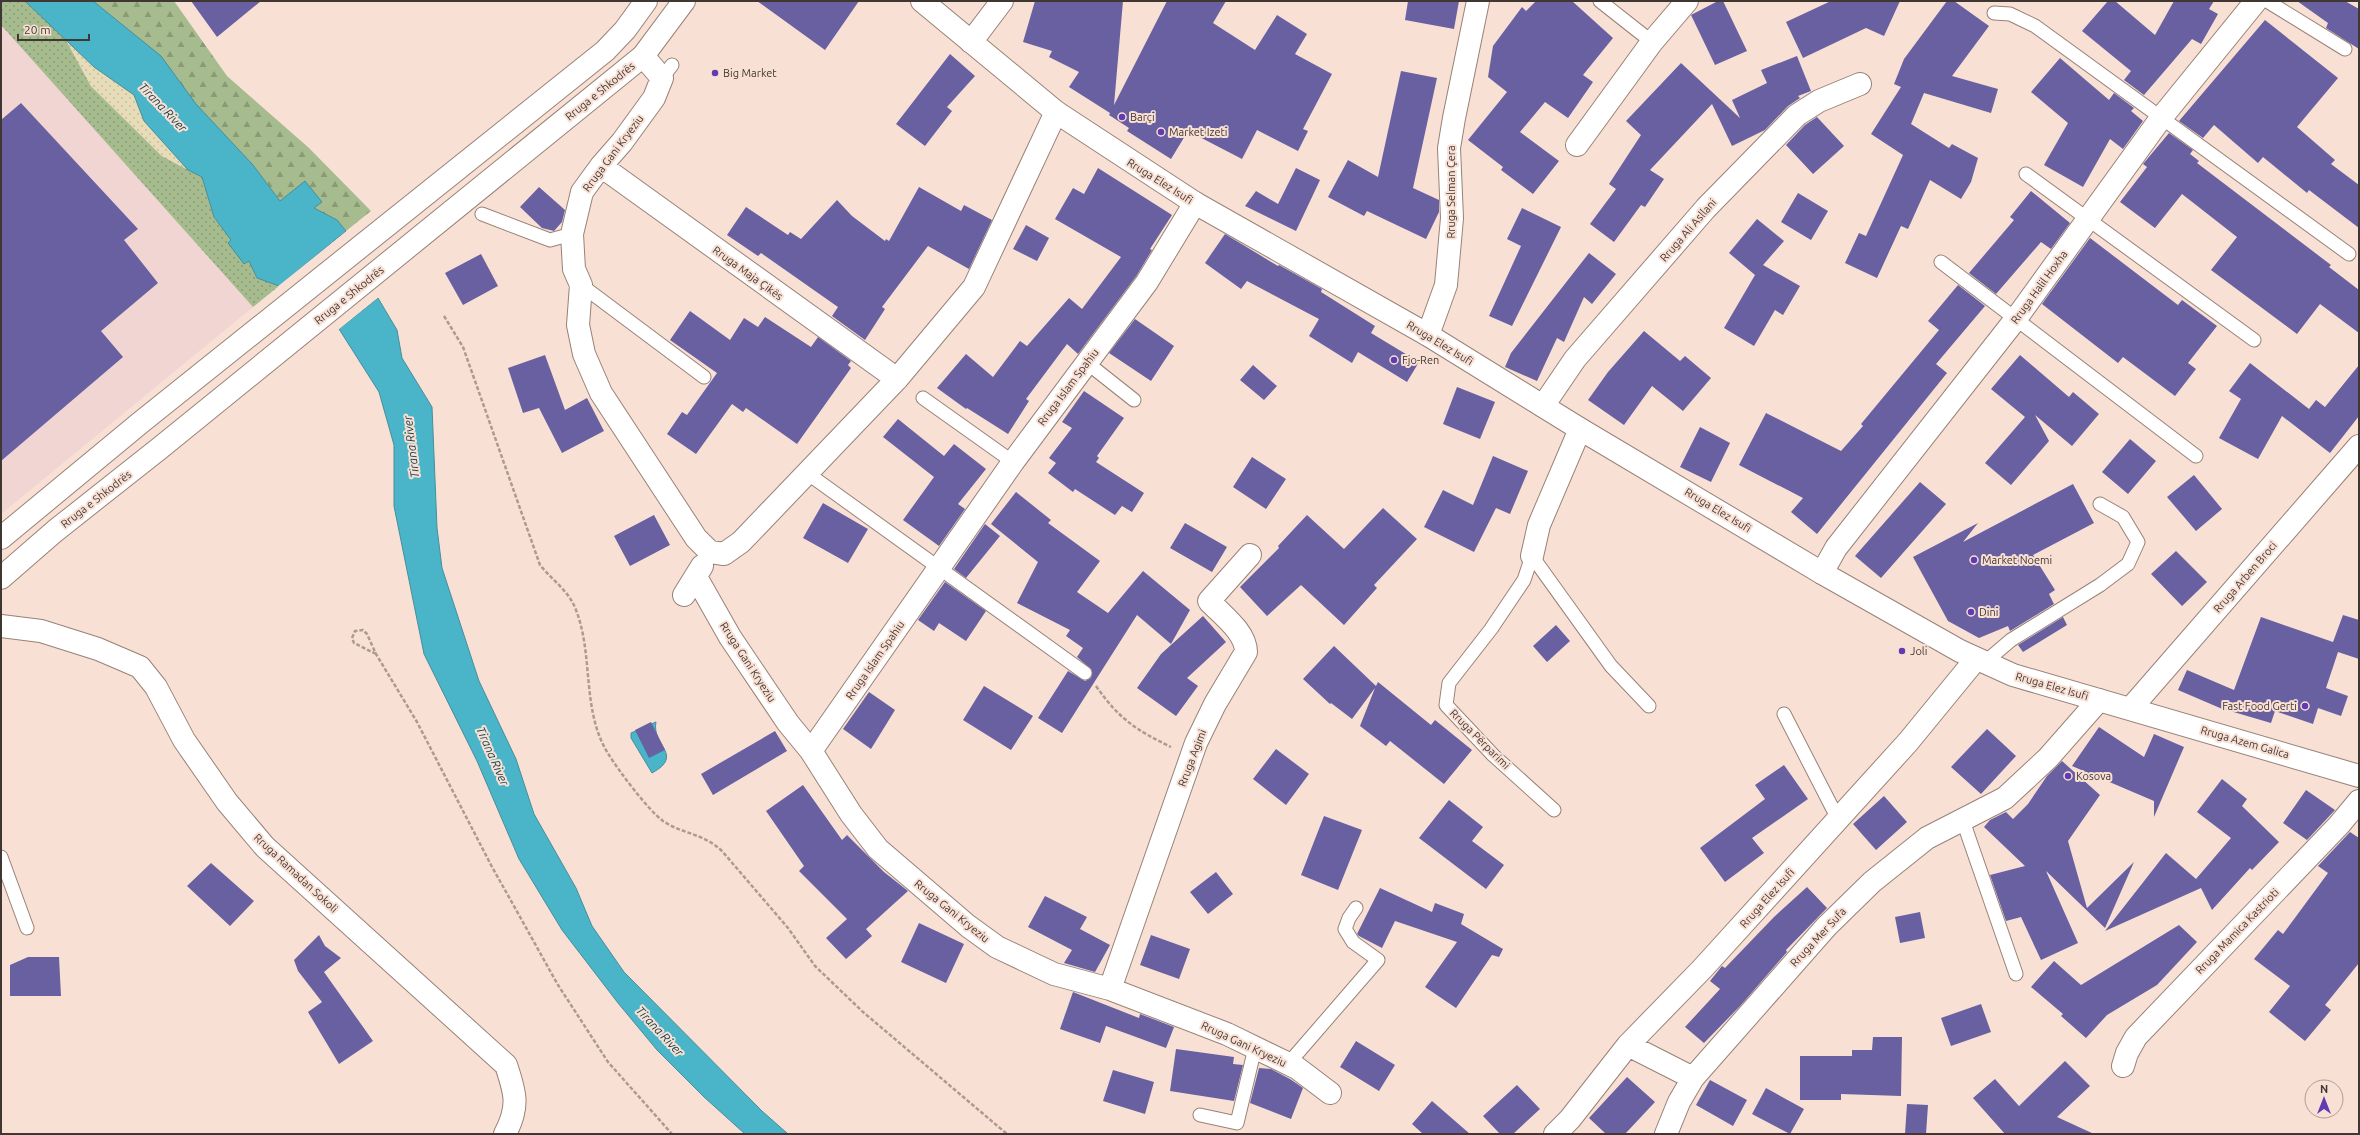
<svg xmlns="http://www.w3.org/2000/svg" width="2360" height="1135" viewBox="0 0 2360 1135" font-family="Ubuntu,sans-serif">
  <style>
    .commercial { fill: #f0d5d2 }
    .grass { fill: url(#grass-dots) }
    .forest { fill: url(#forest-firs) }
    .sand { fill: url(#sand-dots) }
    .water { fill: #4ab4c8; stroke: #478e9b }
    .pier { fill: #f9e0d5 }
    .building { fill: #6860a1 }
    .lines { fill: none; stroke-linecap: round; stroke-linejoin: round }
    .service-casing { stroke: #988277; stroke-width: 15 }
    .minor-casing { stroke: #988277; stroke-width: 24 }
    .tertiary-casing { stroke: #988277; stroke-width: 24 }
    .secondary-casing { stroke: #988277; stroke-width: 24 }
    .primary-casing { stroke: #988277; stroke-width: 24 }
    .path { stroke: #ad9a92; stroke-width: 2.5; stroke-dasharray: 4 2; stroke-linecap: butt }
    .service { stroke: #fff; stroke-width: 13 }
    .minor { stroke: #fff; stroke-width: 22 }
    .tertiary { stroke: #fff; stroke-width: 22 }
    .secondary { stroke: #fff; stroke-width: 22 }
    .primary { stroke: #fff; stroke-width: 22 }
    .poi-dot { fill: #623ab2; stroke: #f9e0d5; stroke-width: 1.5 }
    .labels { text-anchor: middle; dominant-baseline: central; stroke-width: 4; stroke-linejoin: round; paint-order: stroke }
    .poi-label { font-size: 11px; fill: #403732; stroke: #f9e0d5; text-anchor: start }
    .street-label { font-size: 11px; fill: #403732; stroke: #f9e0d5 }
    .water-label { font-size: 12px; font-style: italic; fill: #114149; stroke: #f9e0d5 }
  </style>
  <defs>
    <pattern id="grass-dots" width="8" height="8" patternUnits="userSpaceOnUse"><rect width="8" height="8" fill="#a6bc8e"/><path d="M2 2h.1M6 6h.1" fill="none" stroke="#899a75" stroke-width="1.8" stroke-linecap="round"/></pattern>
    <pattern id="forest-firs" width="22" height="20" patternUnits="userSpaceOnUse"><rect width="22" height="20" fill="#a6bc8e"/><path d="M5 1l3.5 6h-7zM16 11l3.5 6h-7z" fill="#899a75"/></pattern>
    <pattern id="sand-dots" width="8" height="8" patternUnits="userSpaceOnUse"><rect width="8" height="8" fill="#e6dcb7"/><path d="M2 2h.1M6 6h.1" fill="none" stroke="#c6bd9e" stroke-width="1.8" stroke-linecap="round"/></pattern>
  </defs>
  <rect width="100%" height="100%" fill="#f9e0d5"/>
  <path class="commercial" d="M1,25L253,307L1,514Z"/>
  <path class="grass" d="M1,1H25L66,40L91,86L162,156L202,177L214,217L231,240L228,243L245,264L249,260L257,278L279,286L253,307L1,25Z"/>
  <path class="forest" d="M93,1H174L227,76L309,148L371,211L346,231C328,209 307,207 280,201L253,165Z"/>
  <path class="sand" d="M66,40L94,67L134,95L144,121L188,170L162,156L91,86Z"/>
  <path class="water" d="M25,1H93L161,56L196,104L253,165L280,201L305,181L322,202L314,208L337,220L346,231L279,286L257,278L249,261L244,264L228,243L231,240L214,217L202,177L188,170L144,121L134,95L94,67Z
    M378,298L397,330L402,358L432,407L437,528L442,568L479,681L516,759L534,814L576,888L592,926L624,972L762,1111L788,1134H745L704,1097L657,1050L618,1003L562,930L519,859L477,761L424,654L394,506V445L379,392L339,329Z
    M656,722C651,745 685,755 652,773L631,738V733Z"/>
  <path class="pier" d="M348,230V233L280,287H277Z
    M377,296H380L338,330V327Z"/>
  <path class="building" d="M191,1H261L217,37Z
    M757,1H859L825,50Z
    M1035,1H1123L1114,105L1167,1H1226L1213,23L1255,50L1277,15L1307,34L1295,54L1332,74L1303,129L1308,131L1298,151L1257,130L1242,159L1188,131L1171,159L1127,131L1129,128L1109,115L1110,113L1069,87L1079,72L1049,57L1052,51L1023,42Z
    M1408,1H1459L1454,29L1405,20Z
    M1536,1H1572L1613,38L1583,75L1593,82L1568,118L1545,102L1520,132L1559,161L1533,194L1501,170L1503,167L1468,140L1507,92L1488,77L1493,46L1522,7L1526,11Z
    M1718,1H1723L1747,51L1715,65L1691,15Z
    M1831,1H1900L1884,36L1866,28L1803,58L1786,22Z
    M1947,1H1954L1989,26L1952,76L1998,89L1991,113L1924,93L1911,124L1949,148L1952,144L1978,158L1971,182L1961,199L1930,180L1908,229L1901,226L1877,278L1845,263L1859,233L1866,236L1903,155L1871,134L1901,87L1894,84L1904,59Z
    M2108,1H2115L2155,35L2174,1H2214L2209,9L2218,14L2201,44L2192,39L2144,95L2124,80L2131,71L2082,31Z
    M2297,1H2345L2359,9V49L2326,28L2328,23Z
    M2265,20L2338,78L2297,127L2335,160L2331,164L2359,185V228L2309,190L2307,193L2263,157L2258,163L2214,125L2203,138L2179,121Z
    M950,54L975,76L947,107L952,111L925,146L896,124Z
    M1797,56L1811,91L1798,96L1800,98L1788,106L1765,130L1732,146L1712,104L1650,170L1664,179L1645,207L1641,205L1614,242L1590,224L1616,189L1609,184L1641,135L1626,121L1681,63L1740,118L1732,100L1767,83L1761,70Z
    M2060,58L2109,100L2114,93L2134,108L2131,111L2143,121L2123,149L2110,139L2083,187L2044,165L2068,123L2031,92Z
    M1401,71L1437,78L1413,188L1439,200V212L1426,239L1367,211L1364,216L1328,197L1348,160L1378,177Z
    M21,103L138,229L124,240L158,283L101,331L123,357L1,461V120Z
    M1817,117L1844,146L1813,174L1786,145L1805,125Z
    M2169,133L2193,150L2190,154L2199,161L2197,163L2331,265L2329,267L2359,290V333L2320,304L2297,334L2211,270L2237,237L2182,194L2155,228L2120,202L2147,167L2143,164Z
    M1098,168L1172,215L1150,249L1152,250L1137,275L1078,354L1067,344L1026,399L1029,401L1008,434L967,408L966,409L937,388L966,354L993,377L1020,341L1027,346L1069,298L1082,309L1121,257L1055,219L1073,188L1084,194Z
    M1296,168L1320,180L1296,231L1245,206L1256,191L1278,204Z
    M539,187L565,210L562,222L554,231L542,228L520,207Z
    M919,187L961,211L964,205L992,220L969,269L928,246L882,307L885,309L865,340L832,316L838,307L761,253L758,256L727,235L746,207L788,235L790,232L801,239L837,200L852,216L885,241L886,239L889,241Z
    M2031,191L2070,223L2051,249L2041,242L1996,294L1969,273L2014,220L2010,217Z
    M1798,193L1828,211L1811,240L1781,222Z
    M1522,208L1561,227L1512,326L1489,316L1521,246L1507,239Z
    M1757,219L1784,241L1763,265L1800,286L1783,315L1775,310L1754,346L1724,328L1755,275L1729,253Z
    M1026,225L1049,238L1037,261L1013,249Z
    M1225,234L1278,266L1279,265L1322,289L1321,292L1375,326L1371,333L1419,362L1407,382L1358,352L1352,363L1309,336L1319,319L1247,281L1241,289L1205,263Z
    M2090,238L2178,305L2182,300L2217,326L2188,363L2196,369L2175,396L2123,357L2118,363L2042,304Z
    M1589,253L1616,274L1592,304L1584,297L1564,342L1557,338L1537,381L1505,367L1511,353Z
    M481,254L498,286L463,305L445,273Z
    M1958,285L1985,306L1936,364L1947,373L1817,534L1791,512L1803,498L1739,465L1766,413L1841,451L1863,426L1861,424L1939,330L1928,321Z
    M690,311L730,340L744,318L758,327L765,317L811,347L818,337L851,361L848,365L851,368L797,444L746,408L743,412L732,404L696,454L667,434L682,412L687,415L717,373L670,340Z
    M1135,319L1174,346L1151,381L1109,353Z
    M1644,331L1680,361L1685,356L1711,378L1683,411L1652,386L1624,425L1588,400L1608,372Z
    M545,355L565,410L587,398L604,431L562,453L539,408L523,413L508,368Z
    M2020,355L2069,397L2073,392L2099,414L2072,446L2035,415L2049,441L2011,485L1985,463L2025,417L1991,389Z
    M2250,363L2309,409L2316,400L2325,407L2359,365V416L2330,453L2282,416L2258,459L2219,438L2241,399L2229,391Z
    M1253,365L1277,386L1264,400L1240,380Z
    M1457,387L1495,402L1480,439L1443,424Z
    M1084,391L1124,418L1097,456L1099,458L1096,462L1144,493L1132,512L1122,506L1115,515L1075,489L1073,492L1048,473L1056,463L1049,458L1072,428L1062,422Z
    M898,419L944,456L954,444L986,469L958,504L965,509L939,546L903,520L934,477L883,437Z
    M1700,427L1730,443L1711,482L1680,467Z
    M2130,439L2156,461L2128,494L2102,472Z
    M1493,456L1528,471L1510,514L1496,508L1474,552L1424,527L1443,490L1473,505Z
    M1252,457L1286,479L1266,509L1233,487Z
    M2194,475L2222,509L2196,531L2167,497Z
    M1920,482L1946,504L1881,578L1855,556Z
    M2073,484L2094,523L2033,555L2055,590L2049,594L2054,604L2010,631L2008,626L1979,638L1948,621L1913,557L1978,523L1963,542Z
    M1016,492L1051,520L1048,523L1100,561L1077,592L1108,613L1143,571L1190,610L1171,644L1137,615L1062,733L1038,718L1068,671L1085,681L1091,678L1092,670L1077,657L1083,648L1066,636L1070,630L1017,603L1038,562L991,524Z
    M823,503L868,529L848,563L803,538Z
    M1383,508L1417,539L1374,585L1377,588L1344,625L1301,585L1267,616L1240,587L1279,548L1278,546L1307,515L1344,549Z
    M654,515L670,545L630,566L614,536Z
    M1185,523L1227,547L1212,572L1170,548Z
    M985,524L1000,536L966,578L954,569Z
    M2176,551L2207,582L2182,606L2151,574Z
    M945,582L986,611L966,641L939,623L934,631L918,620Z
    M2343,615L2359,620V659L2338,652L2326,688L2348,696L2341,716L2318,708L2313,724L2275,711L2271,723L2220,708L2178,690L2187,670L2234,690L2261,617L2333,642Z
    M1203,616L1226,642L1187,678L1198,686L1176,716L1137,688L1161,654Z
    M2063,617L2067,625L2023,652L2018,645Z
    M1556,625L1570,641L1547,662L1533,646Z
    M1334,646L1376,686L1378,682L1431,725L1435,720L1472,750L1444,784L1390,741L1386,746L1360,726L1375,688L1352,719L1331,703L1330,704L1303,679Z
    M984,686L1033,716L1011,750L963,720Z
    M869,692L895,710L871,749L843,729Z
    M651,722L665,750L649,758L635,730Z
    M2099,727L2144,757L2154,734L2184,747L2154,817V801L2072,766Z
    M1987,729L2016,756L1981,794L1951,767Z
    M775,731L787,751L713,795L701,774Z
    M1276,749L1309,774L1286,805L1253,779Z
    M2062,761L2100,795L2068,841L2087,908L2134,862L2105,928L2046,871L2078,943L2041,960L2021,917L2006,921L1990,875L2025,866L1984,827L1990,820L2006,812L2013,819L2028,804L2047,776Z
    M1784,765L1808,799L1752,838L1764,853L1725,882L1700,848L1765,799L1755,785Z
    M2222,779L2247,799L2242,806L2279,842L2252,870L2250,868L2212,910L2201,888L2105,931L2166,853L2196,879L2231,838L2197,812Z
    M803,785L842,840L847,835L884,872L908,891L866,929L872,936L846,959L826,938L847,919L799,871L804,866L766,811Z
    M2306,790L2335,810L2307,840L2283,823Z
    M1884,796L1907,822L1876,850L1853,824Z
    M1449,800L1483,827L1472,841L1504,865L1486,889L1419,838Z
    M1324,816L1362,830L1338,890L1301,875Z
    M2350,832L2359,838V963L2325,1005L2331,1010L2305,1041L2269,1012L2290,986L2254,959L2278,930L2283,934L2328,873L2318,866Z
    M211,863L254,901L230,926L187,886Z
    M1216,872L1233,894L1208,914L1190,892Z
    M1807,887L1827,908L1786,950L1787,952L1741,1005L1704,1043L1685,1027L1720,989L1710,981L1722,966L1725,968L1774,917Z
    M1380,888L1432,912L1435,903L1464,914L1461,924L1503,949L1499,957L1492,955L1456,1008L1425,987L1457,942L1395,921L1382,948L1359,936L1357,934Z
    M1045,896L1087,917L1080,929L1110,945L1095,972L1064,963L1072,950L1028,927Z
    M1920,912L1925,938L1900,943L1895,917Z
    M919,923L964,944L946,983L901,962Z
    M2179,925L2197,942L2157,985L2107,1015L2086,1038L2061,1016L2063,1014L2031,987L2054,961L2081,985Z
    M319,935L325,946L341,958L324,972L373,1041L339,1064L308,1012L322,1002L298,971L294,960Z
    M1151,935L1190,949L1179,979L1140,965Z
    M28,957H59L61,996H10V965Z
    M1073,992L1139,1018L1140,1014L1174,1027L1166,1048L1106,1026L1100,1043L1060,1029Z
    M1981,1004L1991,1032L1951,1046L1941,1018Z
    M1873,1037H1902L1901,1096L1841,1094V1100H1800V1056H1852V1050H1872Z
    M1356,1041L1395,1065L1379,1091L1340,1067Z
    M1176,1049L1234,1057L1233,1064L1243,1065L1234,1101L1170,1091Z
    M2065,1061L2090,1086L2057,1117L2094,1134H2005L1973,1098L1995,1079L2019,1106Z
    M1259,1068L1271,1069L1290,1079L1303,1088L1291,1119L1250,1103Z
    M1113,1070L1154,1082L1145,1114L1103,1101Z
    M1627,1077L1655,1102L1625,1134H1606L1589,1118Z
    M1710,1080L1747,1100L1733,1126L1696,1105Z
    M1517,1085L1540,1109L1513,1134H1500L1483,1116Z
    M1766,1088L1804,1109L1790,1134L1752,1114Z
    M1432,1101L1470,1134H1423L1412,1124Z
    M1907,1104L1928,1105L1926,1134H1905Z"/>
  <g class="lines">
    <defs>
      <path id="service" d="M1600,1L1652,42
        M2267,1L2345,49
        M1994,13L2010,14L2035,26L2349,254
        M662,78L672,65
        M2026,174L2254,340
        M482,214L550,240L572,234
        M1941,262L2196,456
        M581,285L704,377
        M1086,362L1134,400
        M923,398L1013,462
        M807,473L1085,673
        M1532,556L1524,580L1491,629L1449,683L1446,705L1493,755L1554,810
        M1532,556L1611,666L1649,706
        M1984,663L2011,640L2100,585L2128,564L2138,542L2123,517L2100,504
        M1784,714L1838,819
        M1963,821L2016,974
        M1,857L27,928
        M1288,1064L1378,960L1353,942L1345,929L1349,918L1356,908
        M1200,1115L1237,1123L1255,1048"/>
      <path id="minor" d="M971,42L1002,1
        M643,56L662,78L654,98L622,142L601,166L582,192L572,234L574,269L581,285L578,325L584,354L601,393L696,538L710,552
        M1577,145L1652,42L1687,1
        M601,166L897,379
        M1543,406L1575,359L1706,208L1797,115L1819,101L1860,84
        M710,552L724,554L741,542L897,379L974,287L1056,112
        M1532,556L1539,525L1580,429
        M1822,573L1836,548L2015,320L2161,118L2256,1
        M696,577L730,637L788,723L811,751L851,814L878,849L968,926L997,947L1054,974L1110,989L1227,1034L1297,1068L1330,1093
        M684,595L702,566
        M1,626L41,631L98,649L140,667L156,687L184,740L227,802L265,847L506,1065C515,1092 520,1106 505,1134
        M811,751L1013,462L1147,282L1195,203
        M1110,989L1196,743L1215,704L1246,652C1246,632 1222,615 1209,601L1250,555
        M1628,1045L1693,1078
        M2123,1066L2127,1053L2136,1037L2339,825L2359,801
        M1555,1134L1570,1119L1628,1045L1703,968L1908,742L1976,659
        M1666,1134L1679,1102L1693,1078L1826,927L1872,882L1927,838L2005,798L2048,758L2099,700"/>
      <path id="tertiary" d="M1428,335L1446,285L1452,218L1449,148L1454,118L1478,1
        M2131,708L2359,446"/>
      <path id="secondary" d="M922,1L1056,112L1195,203L1428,335L1580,429L1822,573L1960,651L2013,675L2359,776"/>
      <path id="primary" d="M1,538L140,423L605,51L625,30L646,1
        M1,578L55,531L160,448L643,56L684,1"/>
    </defs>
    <use href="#service" class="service-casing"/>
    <use href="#minor" class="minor-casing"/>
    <use href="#tertiary" class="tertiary-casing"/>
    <use href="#secondary" class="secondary-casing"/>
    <use href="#primary" class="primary-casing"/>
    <path class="path" d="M444,316L463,347L540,565C553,581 569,591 576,610C594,656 581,712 609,755C619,771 648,810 663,821C682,834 703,833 722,851L788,928L815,966L863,1012L1007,1134
      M376,654L354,643L352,638L355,631L363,630L367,634L376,654L417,722L491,865L558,985L608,1062L672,1134
      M1096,686C1119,719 1136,730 1171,747"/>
    <use href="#service" class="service"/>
    <use href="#minor" class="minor"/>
    <use href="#tertiary" class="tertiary"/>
    <use href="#secondary" class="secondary"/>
    <use href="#primary" class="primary"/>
  </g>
  <g class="poi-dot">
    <circle cx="715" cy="73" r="4"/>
    <circle cx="1122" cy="117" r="4"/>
    <circle cx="1161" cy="132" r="4"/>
    <circle cx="1394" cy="360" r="4"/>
    <circle cx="1974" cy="560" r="4"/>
    <circle cx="1971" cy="612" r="4"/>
    <circle cx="1902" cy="651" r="4"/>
    <circle cx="2305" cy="706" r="4"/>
    <circle cx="2068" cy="776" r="4"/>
  </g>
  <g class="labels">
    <g class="poi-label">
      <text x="723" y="73">Big Market</text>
      <text x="1130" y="117">Barçi</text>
      <text x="1169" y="132">Market Izeti</text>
      <text x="1402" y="360">Fjo-Ren</text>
      <text x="1982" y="560">Market Noemi</text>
      <text x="1979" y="612">Dini</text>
      <text x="1910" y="651">Joli</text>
      <text x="2297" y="706" text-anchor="end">Fast Food Gerti</text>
      <text x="2076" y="776">Kosova</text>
    </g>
    <g class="street-label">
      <text transform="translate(600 91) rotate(-39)">Rruga e Shkodrës</text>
      <text transform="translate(613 153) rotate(-53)">Rruga Gani Kryeziu</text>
      <text transform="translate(1160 181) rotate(32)">Rruga Elez Isufi</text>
      <text transform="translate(1451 192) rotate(-90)">Rruga Selman Çera</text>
      <text transform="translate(1688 230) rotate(-49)">Rruga Ali Asllani</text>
      <text transform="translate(748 273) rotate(36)">Rruga Maja Çikës</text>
      <text transform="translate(2039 287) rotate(-54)">Rruga Halil Hoxha</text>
      <text transform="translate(349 295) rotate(-39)">Rruga e Shkodrës</text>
      <text transform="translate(1440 343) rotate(31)">Rruga Elez Isufi</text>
      <text transform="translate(1068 387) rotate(-53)">Rruga Islam Spahiu</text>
      <text transform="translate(96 499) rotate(-38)">Rruga e Shkodrës</text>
      <text transform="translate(1718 510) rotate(31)">Rruga Elez Isufi</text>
      <text transform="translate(2245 577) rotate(-49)">Rruga Arben Broci</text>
      <text transform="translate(875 660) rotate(-55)">Rruga Islam Spahiu</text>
      <text transform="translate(748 662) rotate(57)">Rruga Gani Kryeziu</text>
      <text transform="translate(2052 686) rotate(16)">Rruga Elez Isufi</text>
      <text transform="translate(1480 739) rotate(45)">Rruga Përparimi</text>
      <text transform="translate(2245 742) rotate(16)">Rruga Azem Galica</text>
      <text transform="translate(1192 758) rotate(-69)">Rruga Agimi</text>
      <text transform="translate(296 873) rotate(43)">Rruga Ramadan Sokoli</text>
      <text transform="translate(1767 898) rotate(-48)">Rruga Elez Isufi</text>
      <text transform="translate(952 911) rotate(39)">Rruga Gani Kryeziu</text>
      <text transform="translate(2237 931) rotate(-46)">Rruga Mamica Kastrioti</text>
      <text transform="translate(1818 937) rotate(-47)">Rruga Mer Sufa</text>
      <text transform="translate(1244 1044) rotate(25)">Rruga Gani Kryeziu</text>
    </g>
    <g class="water-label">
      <text transform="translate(163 107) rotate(46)">Tirana River</text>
      <text transform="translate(411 447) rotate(-97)">Tirana River</text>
      <text transform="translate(493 756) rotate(66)">Tirana River</text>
      <text transform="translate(660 1031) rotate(47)">Tirana River</text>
    </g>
  </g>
  <rect width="2360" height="1135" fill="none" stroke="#403732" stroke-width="4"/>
  <g transform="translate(2324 1099)"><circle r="19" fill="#f9e0d5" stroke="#af9c94"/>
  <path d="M0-3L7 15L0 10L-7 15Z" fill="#623ab2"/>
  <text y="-6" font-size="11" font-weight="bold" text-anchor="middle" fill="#403732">N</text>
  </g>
  <path d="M18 34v6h71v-6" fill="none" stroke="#403732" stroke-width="2"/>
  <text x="24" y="34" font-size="12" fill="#403732" stroke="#f9e0d5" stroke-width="3" paint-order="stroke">20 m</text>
</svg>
